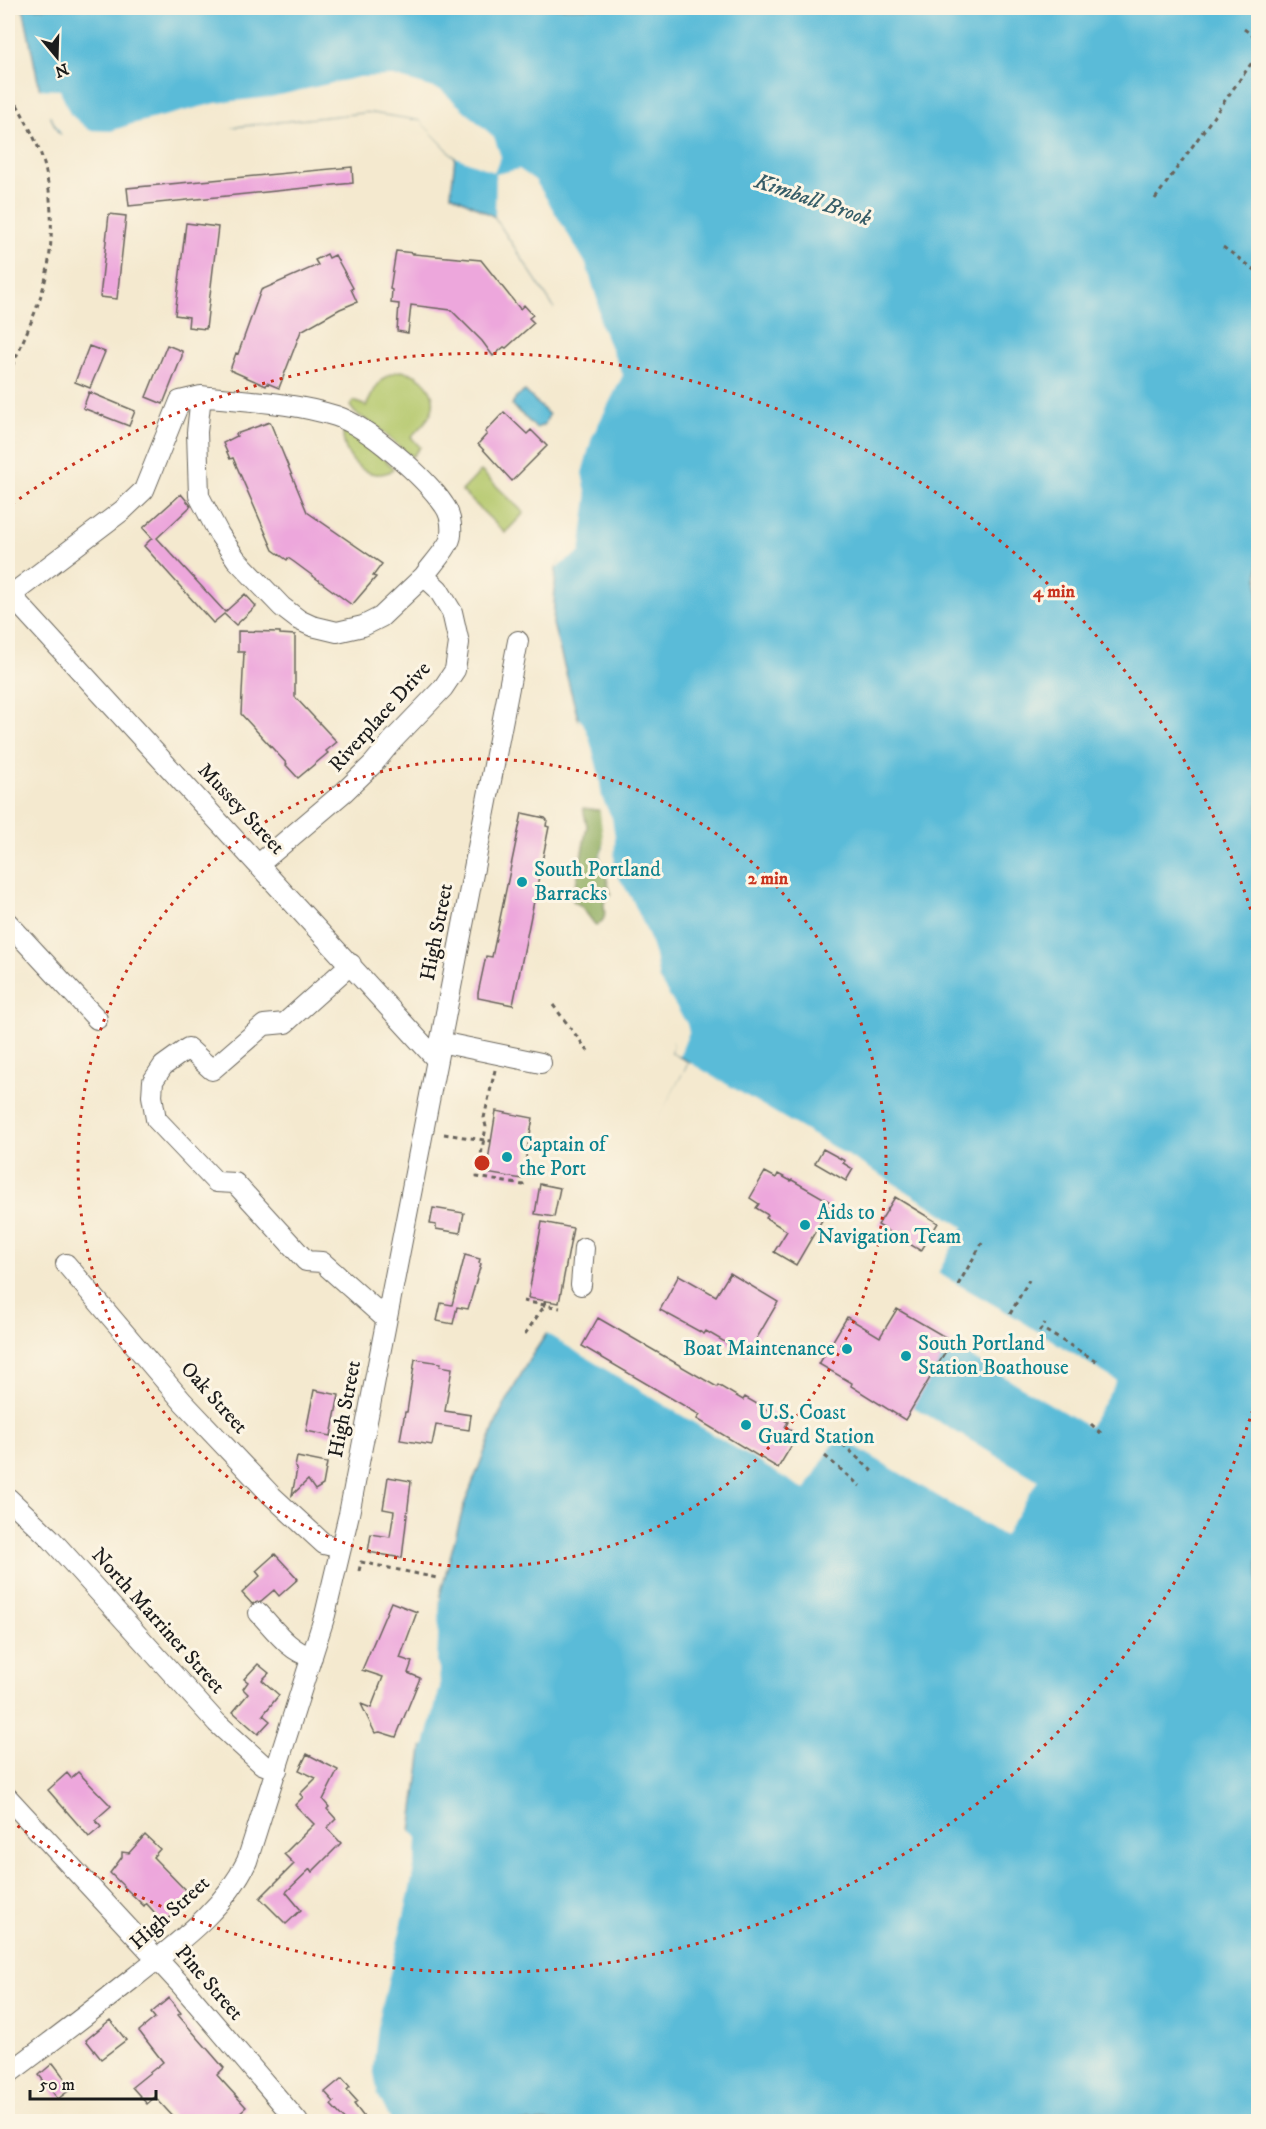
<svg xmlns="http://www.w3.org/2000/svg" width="1266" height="2129" viewBox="0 0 1266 2129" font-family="'IM FELL DW Pica',serif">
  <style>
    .green { fill: #b3c76b; stroke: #687244; stroke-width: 1.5 }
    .forest { fill: #8eac5f; stroke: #55643e; stroke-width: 1.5 }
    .water { fill: #5abbd8; stroke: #3b6c7a; stroke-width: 1.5 }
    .pier { fill: #f4e9cf }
    .building { fill: #eda7dc }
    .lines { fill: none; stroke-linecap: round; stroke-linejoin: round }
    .minor-casing { stroke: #68645b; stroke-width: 22 }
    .path { stroke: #68645b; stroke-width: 3; stroke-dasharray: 4.5 4.5; stroke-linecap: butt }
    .minor { stroke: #fff; stroke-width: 20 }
    .ring { fill: none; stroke: #c8321e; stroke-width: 3; stroke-dasharray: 3 6 }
    .culture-dot { fill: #0f9aa8; stroke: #fcf5e5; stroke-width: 2 }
    .labels { text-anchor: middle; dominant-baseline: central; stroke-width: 6; stroke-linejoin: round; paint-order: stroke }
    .street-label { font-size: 21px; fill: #1c1c1c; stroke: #fcf5e5 }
    .culture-label { font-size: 21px; fill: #0d838f; stroke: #fcf5e5; text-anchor: start }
    .water-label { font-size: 22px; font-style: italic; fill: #355c67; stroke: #fcf5e5 }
    .centre { fill: #c8321e; stroke: #fcf5e5; stroke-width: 3 }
    .ring-label { font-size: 18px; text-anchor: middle; font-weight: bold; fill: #c8321e; stroke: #fcf5e5; stroke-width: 6; stroke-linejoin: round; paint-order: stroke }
  </style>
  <rect width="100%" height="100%" fill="#fcf5e5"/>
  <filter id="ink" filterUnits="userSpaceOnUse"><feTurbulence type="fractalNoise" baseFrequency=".0167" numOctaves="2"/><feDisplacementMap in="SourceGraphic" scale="12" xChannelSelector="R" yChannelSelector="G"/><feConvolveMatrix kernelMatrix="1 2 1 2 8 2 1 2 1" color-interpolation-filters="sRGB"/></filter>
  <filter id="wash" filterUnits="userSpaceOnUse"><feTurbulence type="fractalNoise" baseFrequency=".008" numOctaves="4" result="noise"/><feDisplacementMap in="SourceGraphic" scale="24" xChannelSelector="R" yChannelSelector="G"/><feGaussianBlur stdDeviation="1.35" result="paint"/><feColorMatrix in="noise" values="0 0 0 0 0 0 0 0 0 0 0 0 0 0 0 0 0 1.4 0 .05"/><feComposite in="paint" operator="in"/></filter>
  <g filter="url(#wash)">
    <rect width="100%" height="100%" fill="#f4e9cf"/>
    <path class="green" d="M401,371C422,373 441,394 430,415C426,423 417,430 411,437L420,447L413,456H410L379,428L355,413L350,406L354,401L366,406C375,389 380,374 401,371Z
      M345,431L370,445L392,467L393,470C368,484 343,459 343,434Z
      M481,471L524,513L505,533L462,491Z"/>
    <path class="forest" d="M583,808L603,811L604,847L600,856C606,869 607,882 611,894L604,902C604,913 608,919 596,926L581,906L573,901L587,826Z"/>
    <path class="water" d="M21,8H1258V2121L383,2122L366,2072L397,1935L432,1675L440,1595L464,1505L499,1415L529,1360L547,1333L689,1062L672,1053L676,1023L645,947L600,856L604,847L606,833L594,779L553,624L556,568L574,534L578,509L575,469L597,387L560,328L554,307L495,217L451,194L455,157L420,120L368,112L76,144L58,132L41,96L24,12Z
      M525,391L549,415L544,425L536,428L512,405L516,397Z"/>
    <path class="pier" d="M393,76L441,90L494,137L501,157L494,172L455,157L419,120L368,112L239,126L219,131L75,147L64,139L50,115H47L37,89L60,90L70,114L89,130L111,131L132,124L216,103L271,97L359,77Z
      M519,169L535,180L586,264L598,302L600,324L623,375L592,437L582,473L587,498L580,552L556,568L571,533L575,509L572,468L593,389L577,388L562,393L539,353V346L544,338L556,327L553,316L554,307L495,217L496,174Z
      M578,718L583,723L589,737L599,775L602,798L612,818L615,838L614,870L632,899L648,934L655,956L659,980L687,1024L689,1032L679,1057L672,1053L673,1024L653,981L641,943L609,881L600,856L604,847L600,812L579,736Z
      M689,1062L879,1174L963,1227L938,1273L1010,1314L1117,1381L1089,1427L901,1316L864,1378L1038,1480L1004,1536L838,1436L805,1490L544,1332L617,1193Z
      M437,1597H440L437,1663L439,1667L440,1687L425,1745L419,1747L427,1689Z
      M408,1827L417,1838L416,1857L409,1894L379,2019L373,2068L378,2095L391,2121L379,2122L369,2105L363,2072L376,1997L394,1935Z"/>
    <g id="blocks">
      <path class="building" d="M352,167L353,183L129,206L127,188Z
        M109,214L126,216L117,299L100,297Z
        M186,223L218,227L206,329L188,327L189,317L175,315Z
        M396,251L414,253L413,254L481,260L520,309L524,305L533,315L529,318L534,323L506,348L504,347L493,356L482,341L451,310L411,305L408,333L397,331L399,304L391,303L392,290L390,289Z
        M327,254L329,258L335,255L353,288L351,289L357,302L340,309L301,331L279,388L267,383L266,386L230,370L236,353L238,354L261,290L318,265L315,260Z
        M167,345L182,351V356L163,404L146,397Z
        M89,346L105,352L90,388L75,382Z
        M89,392L135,411L129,426L83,408Z
        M504,412L527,434L531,430L547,446L512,481L478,444L487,434L485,432Z
        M270,422L307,512L382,564L373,576L376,577L352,605L294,562L288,558L287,560L273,550L233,458L230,459L223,443L237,436L236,434Z
        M181,494L191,506L157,538L225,612L245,594L256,606L236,625L224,614L213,623L144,546L152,538L143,528Z
        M238,631L280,632V634L295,635V697L337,742L326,751L328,753L298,778L286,765L287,764L241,714L244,652H238Z
        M522,813L545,818L547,820L546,826L549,827L513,1005L478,998V993L486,956L492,957Z
        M496,1111L533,1118L522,1179L486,1173Z
        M823,1149L845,1161L843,1163L853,1169L846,1181L815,1163Z
        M765,1172L776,1178L778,1174L791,1181L792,1180L832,1203L796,1265L774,1252L787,1231L766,1218L768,1215L756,1208L759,1204L750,1198Z
        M540,1184L560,1188L554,1217L535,1214Z
        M895,1197L938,1223L921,1251L878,1225Z
        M433,1208L464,1213L460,1233L436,1229V1225L430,1224Z
        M542,1222L573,1228L559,1303L528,1298Z
        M465,1255L480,1259L479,1263L481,1264L468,1309L457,1307L453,1324L437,1321L441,1303L452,1305Z
        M730,1273L778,1302L747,1355L706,1331L704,1334L660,1310L679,1275L716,1296Z
        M897,1309L952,1341L905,1420L851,1386L852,1383L819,1364L847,1317L880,1337Z
        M598,1318L717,1387L718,1385L743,1400L745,1397L788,1422L785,1427L798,1435L778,1468L697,1419L700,1415L582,1346Z
        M415,1359L441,1363L440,1366L452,1368L445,1411L471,1415L469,1430L436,1425L432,1445L400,1440L405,1412H407Z
        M314,1390L339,1395L331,1436L306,1431Z
        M297,1457L327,1463L323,1485L315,1490L308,1480L292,1495L297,1469L295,1467Z
        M388,1477L411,1481L402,1558L368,1552L371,1534L390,1537L394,1511L383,1509Z
        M275,1554L298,1579L279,1596L274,1590L261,1601L252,1604L242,1593L260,1576L256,1571Z
        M391,1602L417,1612L400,1658L412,1662L408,1673L420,1678L396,1737L380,1732L375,1733L361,1704L371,1708L383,1677L362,1670Z
        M258,1664L269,1673L262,1680L279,1695L263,1715L270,1721L258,1734L233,1712L248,1694L243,1689L248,1682L244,1679Z
        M307,1754L338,1770L323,1800L329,1807L327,1809L336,1819L327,1828L341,1843L312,1872L310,1869L286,1892L301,1910L286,1924L260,1898L294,1864L284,1854L314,1824L295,1805L303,1797L300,1794L316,1778L299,1770Z
        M78,1772L111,1806L95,1820L101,1827L89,1837L48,1790L67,1773L71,1778Z
        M145,1835L160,1849L153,1857L192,1897L164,1923L146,1903L144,1906L110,1873L122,1857V1852L129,1853Z
        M169,1998L181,2013L178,2015L224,2068L217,2075L246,2107L230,2121H177L155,2097L147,2104L132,2087L163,2062L139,2031L155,2018L151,2013Z
        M110,2020L126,2040L101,2059L86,2040Z
        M53,2063L72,2088L58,2099L39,2075Z
        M342,2078L350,2087L347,2090L357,2101L354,2104L367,2121H346L331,2105L334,2102L325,2092Z"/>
    </g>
  </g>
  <g filter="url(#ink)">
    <use href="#blocks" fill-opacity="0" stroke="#68645b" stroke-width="1.5"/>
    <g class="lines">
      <defs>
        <path id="minor" d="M8,592L437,1060
          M11,595L123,510L144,490L180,401L201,396
          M259,864L344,792L373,764L393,740L443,688L455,670L459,643L452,612L438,589L424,576C430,567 451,545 451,535C452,525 450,513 444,505C425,477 367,426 336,416C293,402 245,401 201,396L197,432L199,496L219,534L236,559L282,607L299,620L312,626L337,632L363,626L381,617L424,576
          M8,923L97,1019
          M351,964L285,1023L264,1025L212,1070L188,1048L163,1066L153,1081L152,1096L156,1119L216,1182L235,1183L306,1261L322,1262L386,1319
          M440,1042L541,1063
          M66,1264L183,1402L272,1496L324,1544L341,1548
          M581,1285L584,1248
          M8,1498L51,1539L217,1723L262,1764L277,1770
          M259,1613C275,1630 289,1651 312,1657
          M8,1798L182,1986L298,2122
          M8,2074C51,2042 94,2009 136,1976C177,1943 224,1910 247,1861L325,1615L349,1514L518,641"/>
      </defs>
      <use href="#minor" class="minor-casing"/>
      <path class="path" d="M1157,10L1159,8
        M1244,29L1258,39
        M8,89C20,109 40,145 45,168C54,208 54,256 41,295C32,323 19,349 8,376
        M1155,199L1258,54
        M1223,247L1258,272
        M553,1005L588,1051
        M495,1070L484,1118L486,1127L477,1177L523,1185L524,1181
        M444,1134L491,1141
        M958,1285L982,1243
        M523,1301L560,1308
        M1010,1314L1029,1280
        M1046,1331L1098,1362
        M1039,1332L1045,1323
        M525,1334L545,1305V1301
        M1091,1424L1103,1435
        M836,1438L873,1472
        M825,1456L860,1486
        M359,1571L361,1562L437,1578"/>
      <use href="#minor" class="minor"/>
    </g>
  </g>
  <g class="ring">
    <circle cx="482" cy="1163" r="404"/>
    <path d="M1258 1393A809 809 0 0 1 12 1822M12 504A809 809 0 0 1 1258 933"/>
  </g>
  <g class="culture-dot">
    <circle cx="522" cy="882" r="6"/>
    <circle cx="507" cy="1157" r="6"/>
    <circle cx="805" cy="1225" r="6"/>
    <circle cx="847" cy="1349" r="6"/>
    <circle cx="906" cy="1356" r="6"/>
    <circle cx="746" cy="1425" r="6"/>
  </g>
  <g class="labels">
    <g class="street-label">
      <text transform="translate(380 717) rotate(-48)">Riverplace Drive</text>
      <text transform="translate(241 809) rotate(47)">Mussey Street</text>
      <text transform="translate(437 932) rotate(-79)">High Street</text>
      <text transform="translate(214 1398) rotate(48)">Oak Street</text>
      <text transform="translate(345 1409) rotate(-79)">High Street</text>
      <text transform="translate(158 1621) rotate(48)">North Marriner Street</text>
      <text transform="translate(170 1913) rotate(-42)">High Street</text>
      <text transform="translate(209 1983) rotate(49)">Pine Street</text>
    </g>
    <g class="culture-label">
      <text x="534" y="870">South Portland<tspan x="534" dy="24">Barracks</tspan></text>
      <text x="519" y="1145">Captain of<tspan x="519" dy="24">the Port</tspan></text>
      <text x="817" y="1213">Aids to<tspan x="817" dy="24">Navigation Team</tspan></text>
      <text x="918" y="1344">South Portland<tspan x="918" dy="24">Station Boathouse</tspan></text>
      <text x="835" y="1349" text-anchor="end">Boat Maintenance</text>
      <text x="758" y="1413">U.S. Coast<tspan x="758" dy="24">Guard Station</tspan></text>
    </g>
    <g class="water-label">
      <text transform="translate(813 200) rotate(19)">Kimball Brook</text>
    </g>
  </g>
  <circle cx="482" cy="1163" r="9" class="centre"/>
  <g class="ring-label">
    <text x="1054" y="597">4 min</text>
    <text x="768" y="884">2 min</text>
  </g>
  <rect width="1266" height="2129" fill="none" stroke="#fcf5e5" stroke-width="30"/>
  <g transform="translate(57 57) rotate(161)" stroke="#fcf5e5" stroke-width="4.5" paint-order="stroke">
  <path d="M0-4.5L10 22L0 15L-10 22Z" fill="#1c1c1c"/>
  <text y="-9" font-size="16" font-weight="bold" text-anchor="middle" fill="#1c1c1c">N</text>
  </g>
  <path d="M30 2090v9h126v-9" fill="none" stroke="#1c1c1c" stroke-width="3"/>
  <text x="39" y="2090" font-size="18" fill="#1c1c1c" stroke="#fcf5e5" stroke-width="4.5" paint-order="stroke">50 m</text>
</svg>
